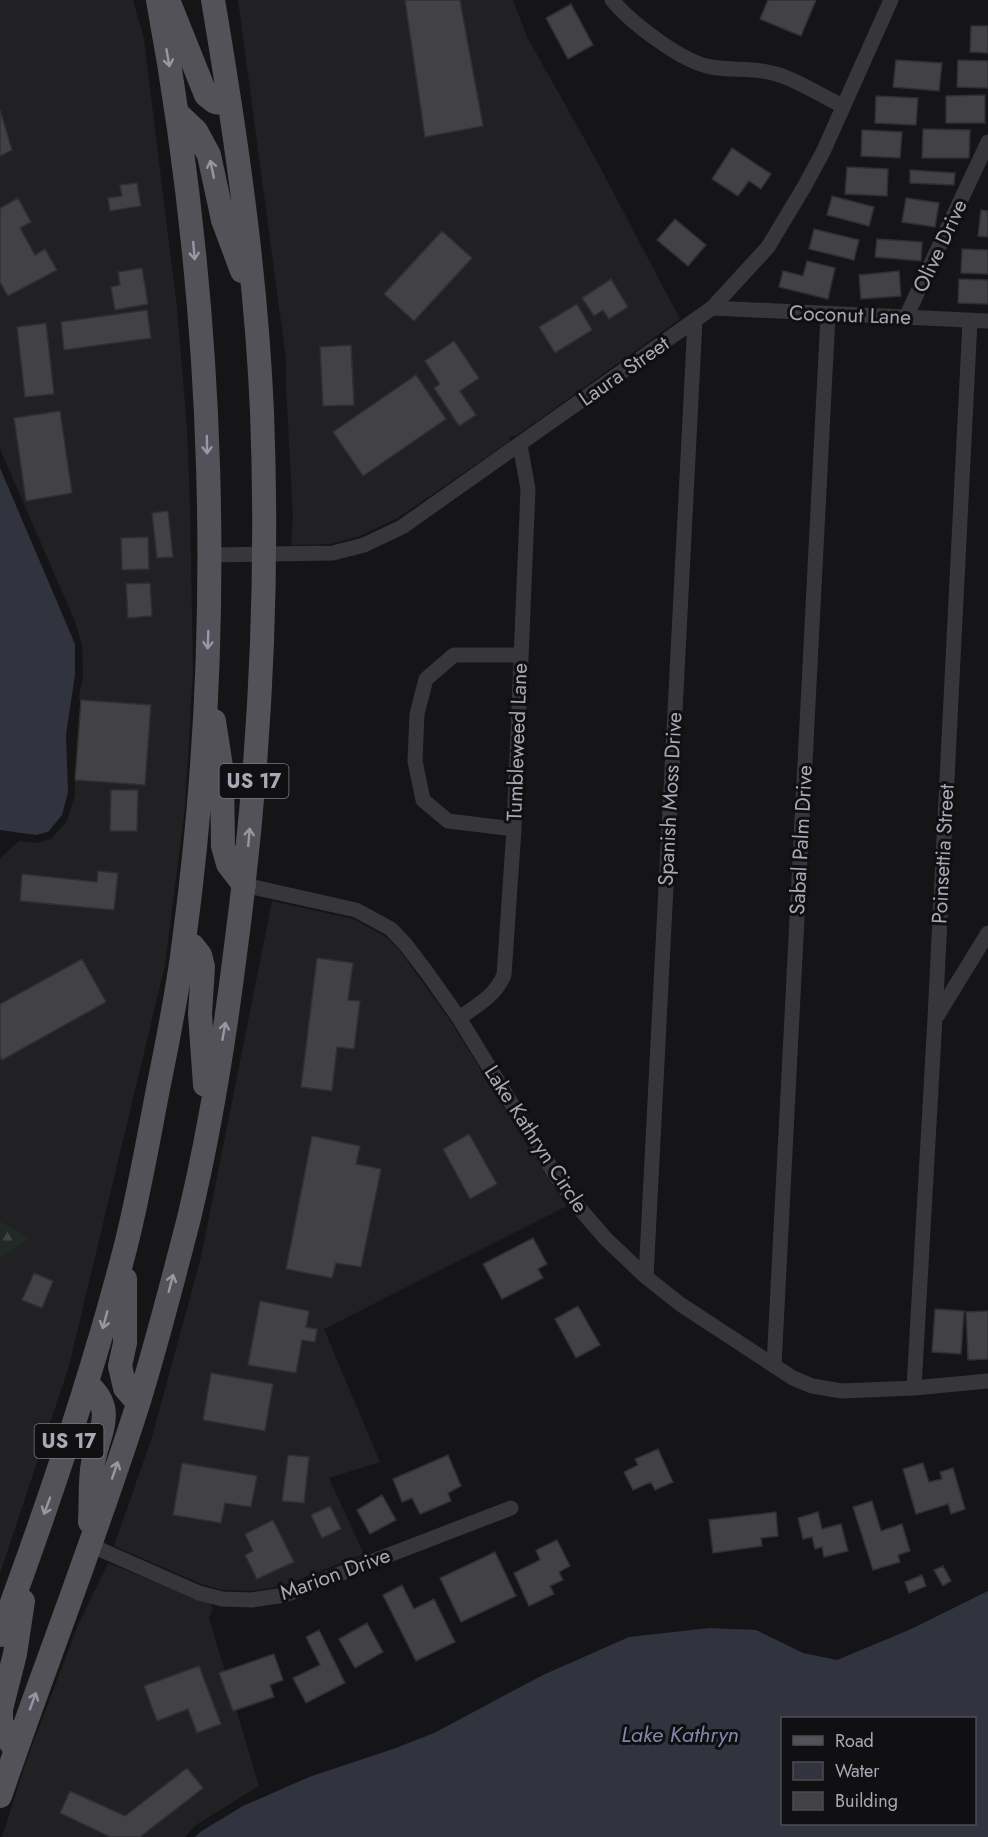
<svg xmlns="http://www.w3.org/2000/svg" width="988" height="1837" viewBox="0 0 988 1837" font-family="Jost,sans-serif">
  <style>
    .built { fill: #212123 }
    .forest { fill: url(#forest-firs) }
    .water { fill: #31343f; fill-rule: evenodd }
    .building { fill: #424246; stroke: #302f32; stroke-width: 1.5 }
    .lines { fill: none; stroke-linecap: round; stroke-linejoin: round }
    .street { stroke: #37363b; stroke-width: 15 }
    .primary { stroke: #535259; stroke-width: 24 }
    .oneway { stroke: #9897a3 }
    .labels { text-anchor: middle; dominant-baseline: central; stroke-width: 6; stroke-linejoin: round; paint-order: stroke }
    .shield { fill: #100f11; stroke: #7b7a84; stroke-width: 1.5 }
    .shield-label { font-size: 20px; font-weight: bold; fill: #a9a8b5 }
    .street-label { font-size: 21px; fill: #a9a8b5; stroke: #100f11 }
    .water-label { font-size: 22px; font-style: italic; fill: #8288ad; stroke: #100f11 }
  </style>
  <defs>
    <pattern id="forest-firs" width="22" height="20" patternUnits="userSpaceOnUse" patternTransform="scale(1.5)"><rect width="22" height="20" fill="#212825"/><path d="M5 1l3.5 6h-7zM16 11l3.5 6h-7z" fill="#3e4442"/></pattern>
  </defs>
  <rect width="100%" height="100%" fill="#151416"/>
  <path class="built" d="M0,0H133L144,39L177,308L187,428L190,506L193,670L185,808L165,965L69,1366L0,1574V1259L30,1238L0,1221V858L19,841L36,843L51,839L67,821L75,795V772L83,756V720L79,697L83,676L82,645L76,624L0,449Z
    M238,0H513L527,37L593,154L680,319L516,436L509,437L510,441L398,518L360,536L331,544L291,545L293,516L286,388V360Z
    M272,901L354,919L386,937L400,951L452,1023L549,1180L567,1206L324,1329L380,1462L329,1478L364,1554L282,1586L251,1591L222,1590L201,1584L114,1546L152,1437L201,1257Z
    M108,1563L211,1604L213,1609L209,1618L259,1786L196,1825L185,1837H2L26,1762L78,1625Z"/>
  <path class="forest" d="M0,1221L30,1238L0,1259Z"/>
  <path class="water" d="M0,468L75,644V675L66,734L68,792L62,815L48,832L36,835L0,830Z
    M988,1591V1837H195L200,1832L243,1806L309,1777L393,1749L434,1733L543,1675L629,1637L709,1628L756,1630L803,1653L837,1660L909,1630ZM974,1718V1824H782V1718Z"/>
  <path class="building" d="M405,0H460L483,126L425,137Z
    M768,0H816L801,36L760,19Z
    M571,4L593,45L568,59L546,18Z
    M971,26H988V53L970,52Z
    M896,60L942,63L939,91L893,87Z
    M958,60L988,61V88L957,87Z
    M985,95V123H946V96Z
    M876,96L918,98L916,125L875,123Z
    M0,110L12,150L0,156Z
    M923,129L970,130L969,158H922Z
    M862,130L902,132L900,158L861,156Z
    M732,148L771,174L761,189L749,181L738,196L712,179Z
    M847,167L888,169L887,196L845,194Z
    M910,170L955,173L954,185L910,183Z
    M137,183L141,206L110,211L108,198L122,196L120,185Z
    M832,196L874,207L869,226L827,215Z
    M18,198L31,222L20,228L35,255L45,249L57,270L8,296L0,282V208Z
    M906,198L939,203L935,227L902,222Z
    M981,210L988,211V237L978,236Z
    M675,219L706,245L688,266L657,240Z
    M814,229L859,240L854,260L809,249Z
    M442,231L472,258L414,321L384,294Z
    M877,239L922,242L921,261L875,257Z
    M962,249L988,250V274L961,273Z
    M807,261L835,268L828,299L779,287L783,271L803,276Z
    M142,268L148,304L115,310L111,287L120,285L118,272Z
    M899,271L901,296L861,299L859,275Z
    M611,279L628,307L609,319L603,310L594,316L582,298Z
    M959,279L988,280V304L958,303Z
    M577,304L592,330L555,353L539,327Z
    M147,310L151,338L64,350L61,322Z
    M46,323L54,394L25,397L17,327Z
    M454,341L479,378L460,391L476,415L459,426L434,388L440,384L425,361Z
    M351,345L354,405L323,406L320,347Z
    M416,375L446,419L363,476L333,432Z
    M60,411L72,493L26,501L14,418Z
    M168,511L173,557L157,558L152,513Z
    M148,537L149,569L122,570L121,538Z
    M150,583L152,616L128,618L126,584Z
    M81,700L151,705L145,785L75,780Z
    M111,790H138L137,831H110Z
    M98,871L118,873L114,910L20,901L22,874L97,882Z
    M317,958L353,963L348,1000L360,1001L354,1049L337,1047L332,1091L301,1087Z
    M82,959L106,1002L2,1060L0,1057V1004Z
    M469,1134L497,1184L470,1199L443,1149Z
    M312,1136L360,1146L356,1164L381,1169L361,1267L336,1263L332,1278L286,1269Z
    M533,1238L547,1264L538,1269L543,1278L502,1299L483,1264Z
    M34,1273L53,1281L42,1308L22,1300Z
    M260,1301L309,1311L306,1327L317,1329L315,1342L302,1340L296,1373L248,1365Z
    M578,1306L600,1345L576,1358L555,1319Z
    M935,1309L964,1311L961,1354L932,1352Z
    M988,1311V1359L968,1360L966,1312Z
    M211,1373L273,1384L265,1431L203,1420Z
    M658,1449L673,1482L655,1490L651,1482L633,1490L624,1472L638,1465L635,1459Z
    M288,1455L309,1457L304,1503L282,1501Z
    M448,1455L461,1486L448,1493L451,1501L420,1514L412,1498L402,1502L393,1479Z
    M182,1463L257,1476L251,1507L225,1503L221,1523L173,1515Z
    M923,1463L929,1482L942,1479L940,1472L953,1468L965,1509L951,1514L948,1504L916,1514L903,1469Z
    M382,1495L396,1520L370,1534L357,1510Z
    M872,1501L881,1531L902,1524L910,1551L898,1555L900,1562L873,1570L853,1507Z
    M330,1506L341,1529L322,1538L311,1515Z
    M776,1512L778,1536L761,1538L762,1546L713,1553L709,1520Z
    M818,1512L822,1529L841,1524L848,1551L824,1557L822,1547L815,1549L812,1537L803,1539L798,1518Z
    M273,1520L294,1562L257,1579L245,1555L253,1551L245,1534Z
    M557,1540L570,1566L559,1572L563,1580L550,1586L554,1594L529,1606L514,1573L540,1560L536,1550Z
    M495,1552L516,1596L461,1622L440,1578Z
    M943,1566L951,1581L943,1586L934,1570Z
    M922,1575L926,1586L909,1593L905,1582Z
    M402,1585L414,1609L434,1599L455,1642L416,1661L383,1595Z
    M367,1623L383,1652L355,1668L339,1639Z
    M319,1630L345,1683L306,1703L293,1678L320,1665L306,1637Z
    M274,1654L283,1680L270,1685L274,1697L233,1711L219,1673Z
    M199,1666L221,1724L197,1733L188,1709L157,1721L144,1686Z
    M187,1768L203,1788L140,1837H110L60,1813L70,1791L125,1816Z"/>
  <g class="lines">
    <path class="street" d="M612,0C631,23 682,62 711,67C732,71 755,67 776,74C796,79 823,97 843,106
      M712,308L988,321
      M906,317L988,142
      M210,555L333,553L364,545L402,527L712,308L768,247L804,187L823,152L891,0
      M514,829L448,821L423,800L415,761L417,714L426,679L454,655H520
      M244,885L356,910L391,929L406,945L428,974L459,1018L556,1176L580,1209L606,1239L646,1277L680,1304L793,1378L812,1386L842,1391L914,1388L988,1381
      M937,1016L988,933
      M459,1018C478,1005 495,996 504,975L514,829L528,489L520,445
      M646,1277L695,321
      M774,1366L828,315
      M914,1388L935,1018L970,321
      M90,1545L199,1593L222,1599L252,1600L285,1595L511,1508"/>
    <path class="primary" d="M168,0L206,95L215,102L230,104
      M178,114L196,131L209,155L223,220L242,271
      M214,721L222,773L223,846L228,864L244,885
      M184,943L193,946L200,955L203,967L200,1014L205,1085
      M125,1279V1343L120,1366L125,1388L138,1403
      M87,1384C120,1412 95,1436 92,1470C90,1487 91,1505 90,1522
      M0,1635C48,1506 92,1377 126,1245C139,1193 148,1141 158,1089C168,1040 178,991 184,941C226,629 215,309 158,0
      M16,1750L6,1736L1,1721V1709L15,1654L23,1601
      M0,1796C45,1665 96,1536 138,1404C157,1343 173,1280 189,1218C210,1131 224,1042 235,954C259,775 269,593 262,412C256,273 236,136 213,0"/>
  </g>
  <defs><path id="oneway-shaft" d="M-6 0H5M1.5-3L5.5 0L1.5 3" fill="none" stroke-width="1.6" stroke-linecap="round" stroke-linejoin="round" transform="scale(1.5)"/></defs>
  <g class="oneway">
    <use href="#oneway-shaft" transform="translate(168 58) rotate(80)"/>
    <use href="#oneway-shaft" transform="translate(212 169) rotate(-102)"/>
    <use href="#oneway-shaft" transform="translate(194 251) rotate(85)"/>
    <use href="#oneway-shaft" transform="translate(207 445) rotate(89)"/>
    <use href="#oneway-shaft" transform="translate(208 640) rotate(92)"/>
    <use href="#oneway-shaft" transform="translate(249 837) rotate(-85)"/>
    <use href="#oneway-shaft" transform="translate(224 1031) rotate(-80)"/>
    <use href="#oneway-shaft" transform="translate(171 1283) rotate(-75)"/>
    <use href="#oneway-shaft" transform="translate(105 1320) rotate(105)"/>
    <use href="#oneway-shaft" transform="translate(115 1470) rotate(-71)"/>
    <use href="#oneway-shaft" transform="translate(47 1506) rotate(110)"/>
    <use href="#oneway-shaft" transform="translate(33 1701) rotate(-70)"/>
  </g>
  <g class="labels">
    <g class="shield">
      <rect x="219.5" y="764" width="69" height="34" rx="4.5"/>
      <rect x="34.5" y="1424" width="69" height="34" rx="4.5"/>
    </g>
    <g class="shield-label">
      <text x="254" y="781">US 17</text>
      <text x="69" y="1441">US 17</text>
    </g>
    <g class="street-label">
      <text transform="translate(940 246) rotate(-65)">Olive Drive</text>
      <text transform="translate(850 315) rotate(2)">Coconut Lane</text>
      <text transform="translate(624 371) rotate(-35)">Laura Street</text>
      <text transform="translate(517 742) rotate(-88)">Tumbleweed Lane</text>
      <text transform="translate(670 799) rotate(-87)">Spanish Moss Drive</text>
      <text transform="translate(801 840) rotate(-87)">Sabal Palm Drive</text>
      <text transform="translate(943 854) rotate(-87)">Poinsettia Street</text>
      <text transform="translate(536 1139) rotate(57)">Lake Kathryn Circle</text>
      <text transform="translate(335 1574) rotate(-20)">Marion Drive</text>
    </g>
    <g class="water-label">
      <text x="680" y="1734">Lake Kathryn</text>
    </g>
  </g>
  <rect x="781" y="1717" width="195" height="108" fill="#100f11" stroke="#4d4c53" stroke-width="1.5"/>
  <rect x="793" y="1736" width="30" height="9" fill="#535259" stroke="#4d4c53" stroke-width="1.5"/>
  <text x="835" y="1747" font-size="18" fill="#a9a8b5">Road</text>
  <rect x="793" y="1762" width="30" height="18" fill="#31343f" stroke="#4d4c53" stroke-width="1.5"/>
  <text x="835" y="1777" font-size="18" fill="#a9a8b5">Water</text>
  <rect x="793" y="1792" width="30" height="18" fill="#424246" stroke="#4d4c53" stroke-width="1.5"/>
  <text x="835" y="1807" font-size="18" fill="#a9a8b5">Building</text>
</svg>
